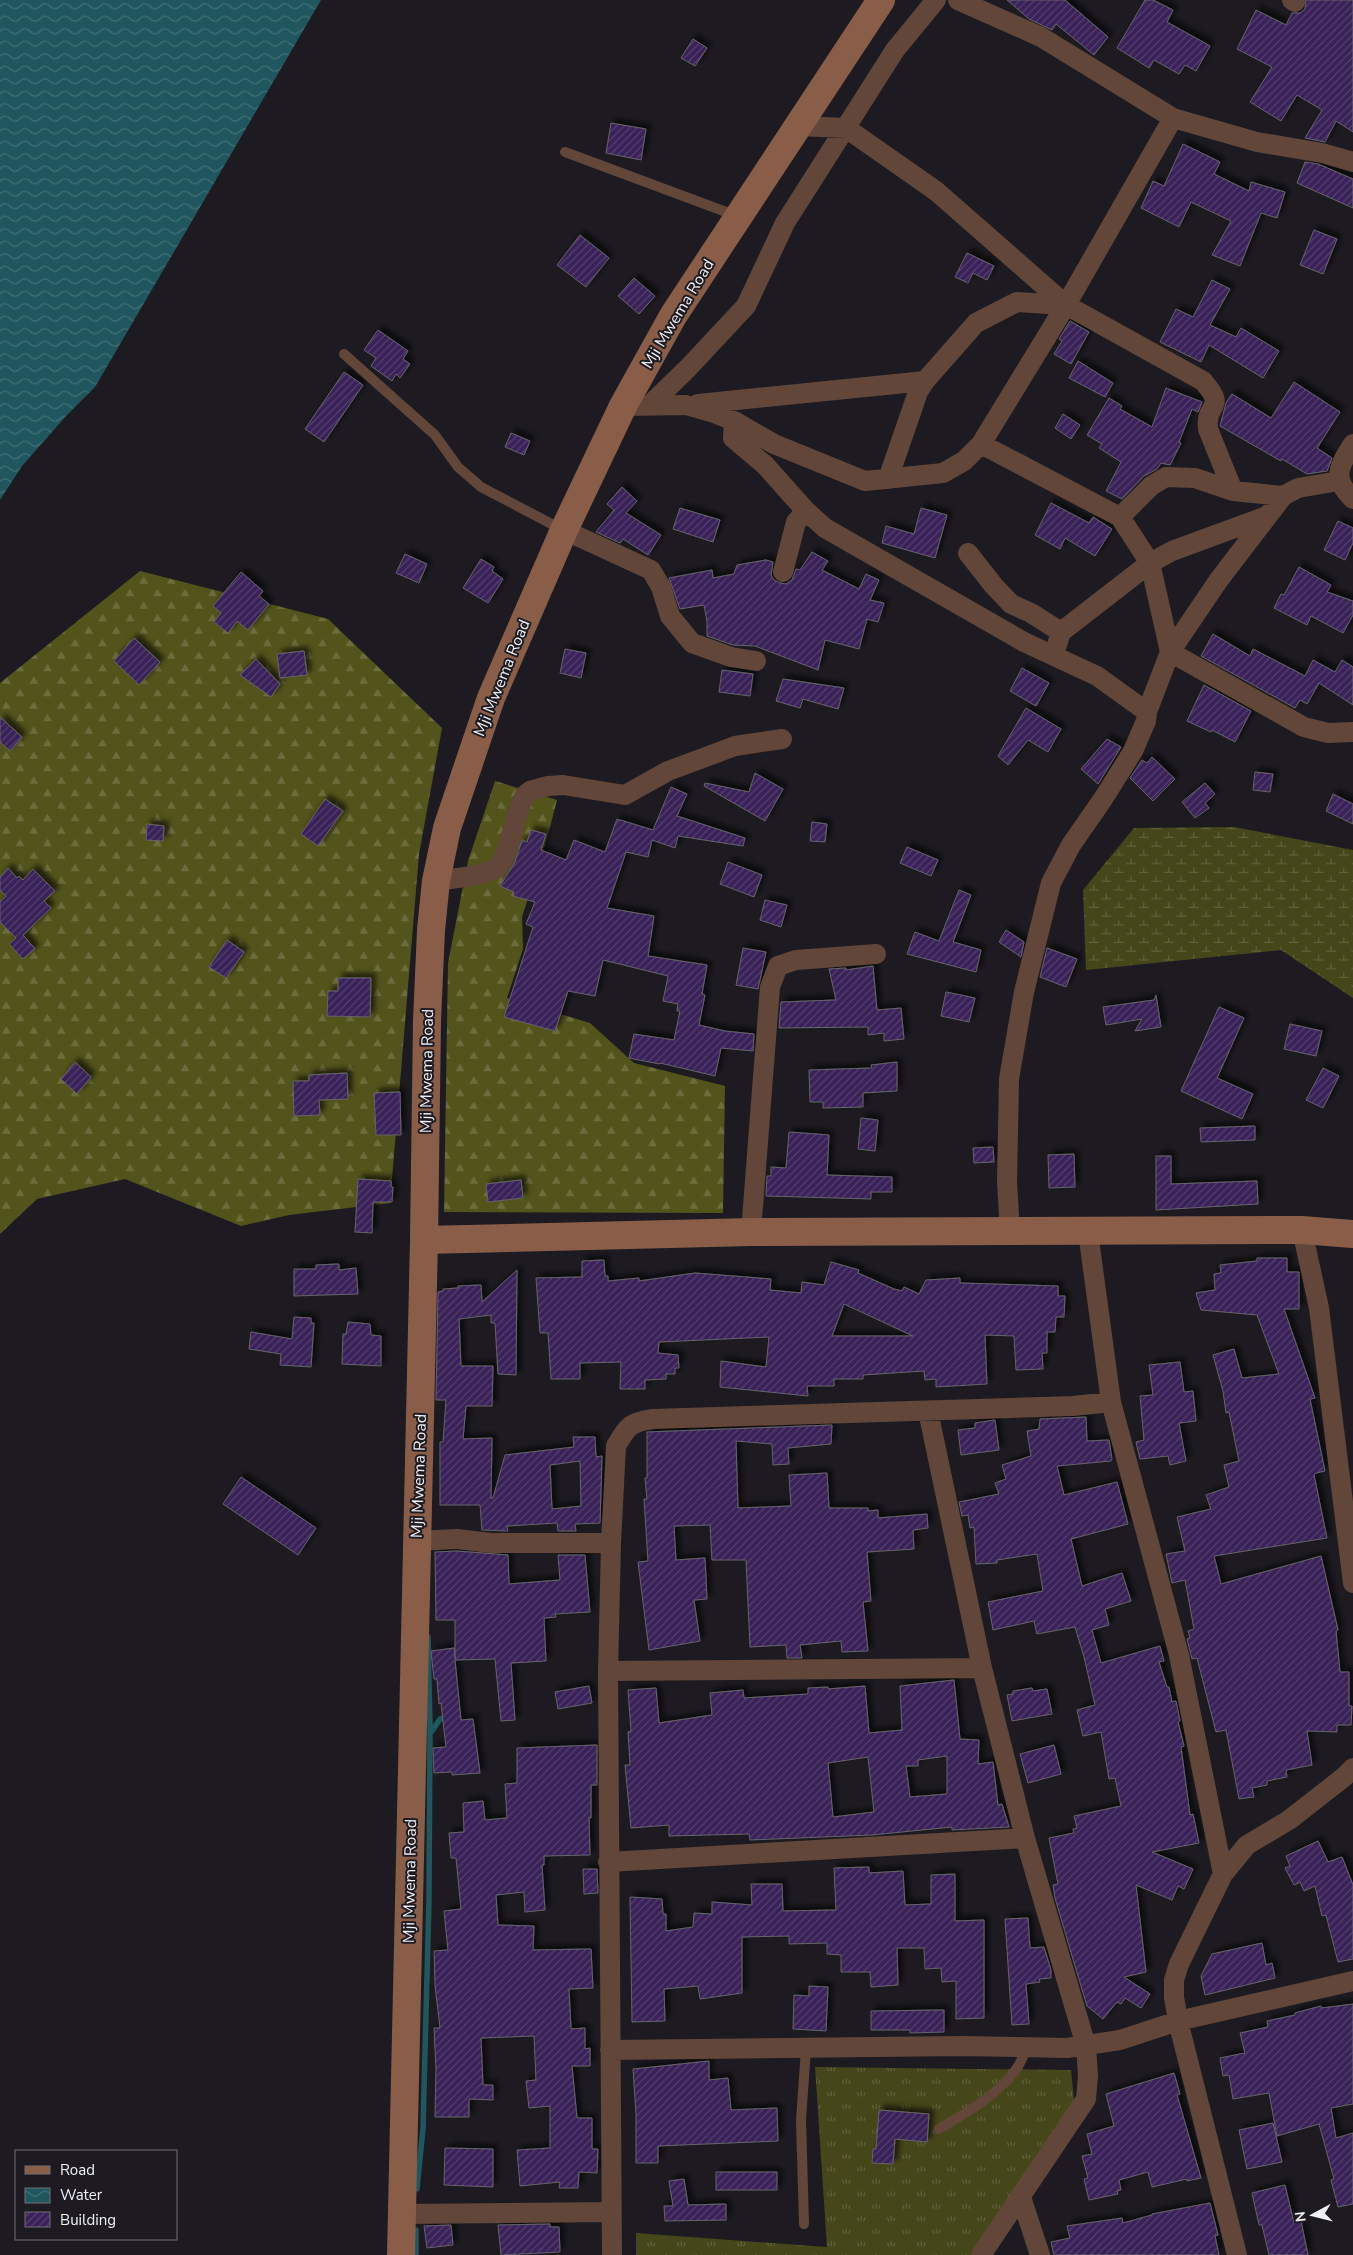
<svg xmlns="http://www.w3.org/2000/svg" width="1353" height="2255" viewBox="0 0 1353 2255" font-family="'Nunito Sans',sans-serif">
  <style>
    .grass { fill: url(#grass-tufts) }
    .forest { fill: url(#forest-firs) }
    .wetland { fill: url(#wetland-marsh) }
    .water { fill: url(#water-waves) }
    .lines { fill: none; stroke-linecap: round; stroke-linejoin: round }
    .stream { stroke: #20575e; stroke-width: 5.5 }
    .building { fill: url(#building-hatch); stroke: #66646b; fill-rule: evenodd; filter: url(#shadow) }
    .lane { stroke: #62463a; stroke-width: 10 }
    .street { stroke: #62463a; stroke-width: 20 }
    .secondary { stroke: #8a5d49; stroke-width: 28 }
    .labels { text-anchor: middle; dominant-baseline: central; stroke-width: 4; stroke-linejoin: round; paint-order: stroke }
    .street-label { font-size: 16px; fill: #f1f0f4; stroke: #1d1b21 }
  </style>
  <defs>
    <pattern id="grass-tufts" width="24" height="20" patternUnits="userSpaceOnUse" patternTransform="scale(1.25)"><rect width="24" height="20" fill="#454619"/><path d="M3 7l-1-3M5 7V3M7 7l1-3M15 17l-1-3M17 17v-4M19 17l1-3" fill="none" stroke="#60613b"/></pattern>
    <pattern id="forest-firs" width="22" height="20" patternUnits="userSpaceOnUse" patternTransform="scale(1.25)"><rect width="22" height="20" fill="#53541b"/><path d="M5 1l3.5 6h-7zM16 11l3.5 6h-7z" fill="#6c6d3d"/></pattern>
    <pattern id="wetland-marsh" width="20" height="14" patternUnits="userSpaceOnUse" patternTransform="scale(1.25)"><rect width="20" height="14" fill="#454619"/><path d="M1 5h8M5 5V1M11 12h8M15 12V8" fill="none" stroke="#60613b"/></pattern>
    <pattern id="water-waves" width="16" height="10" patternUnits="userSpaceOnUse" patternTransform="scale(1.25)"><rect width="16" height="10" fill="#20575e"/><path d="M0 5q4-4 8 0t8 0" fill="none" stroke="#416f76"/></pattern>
    <pattern id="building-hatch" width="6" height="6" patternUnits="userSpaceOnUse" patternTransform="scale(1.25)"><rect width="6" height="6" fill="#392058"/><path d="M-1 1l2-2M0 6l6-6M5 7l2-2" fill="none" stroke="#564171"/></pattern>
    <filter id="shadow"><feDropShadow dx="4.5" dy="-4.5" stdDeviation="2.5" flood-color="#0009"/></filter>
  </defs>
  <rect width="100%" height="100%" fill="#1d1b21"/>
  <path class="grass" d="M815,2067L1071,2070L1075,2111L974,2255H636V2233L827,2247Z"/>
  <path class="forest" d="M140,571L328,619L442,728L419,854L390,1203L289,1215L241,1226L125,1179L37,1199L0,1234V683Z
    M495,781L557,800L548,835L522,917L523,949L507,998L590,1023L634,1063L725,1086L723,1213L444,1212L448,963L468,861Z"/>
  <path class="wetland" d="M1234,827L1353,850V998L1281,950L1086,970L1083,890L1134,828Z"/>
  <path class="water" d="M0,0H321L95,387L67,415L22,466L0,500Z"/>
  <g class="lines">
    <path class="stream" d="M432,1731L440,1719L448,1717
      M417,2189L423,2128L429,1900L430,1727L428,1637
      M416,2255V2230"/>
  </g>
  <path class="building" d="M1007,0H1065L1108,37L1094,55L1056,24L1052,30L1029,19Z
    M1145,0H1153L1173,10L1167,22L1210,46L1196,71L1185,65L1179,74L1154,60L1149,68L1117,48Z
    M1306,0H1353V132L1336,121L1325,142L1305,138L1322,110L1297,95L1281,121L1250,102L1272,67L1237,49L1256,10L1286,25L1292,13H1300L1305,9Z
    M693,39L707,48L695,66L681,58Z
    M611,123L646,129L641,160L606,153Z
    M1183,144L1220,162L1214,174L1249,191L1251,182L1285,192L1277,218L1261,213L1240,266L1212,255L1231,221L1191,202L1179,227L1141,208L1153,181L1164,186Z
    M1305,162L1318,164L1353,179V208L1297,183Z
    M1314,230L1337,239L1323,274L1300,265Z
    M580,235L609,258L586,287L557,265Z
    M967,253L994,266L987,280L973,273L968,283L955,277Z
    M634,278L655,296L639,314L618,296Z
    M1212,280L1230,289L1210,325L1236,337L1241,328L1279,351L1263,378L1209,345L1201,362L1160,342L1176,309L1193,317Z
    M1070,321L1089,332L1071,364L1054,354L1062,341L1059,339Z
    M378,330L408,351L403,359L410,364L400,378L396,374L392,381L371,366L376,358L364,350Z
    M1078,361L1113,383L1105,397L1069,378Z
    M344,372L363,385L324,442L305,429Z
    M1294,382L1340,412L1317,448L1332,458L1327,471L1307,474L1282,459L1281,461L1220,426L1226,403L1232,394L1271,418Z
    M1166,388L1202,402L1198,412L1192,409L1179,442L1181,443L1170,465L1161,463L1157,469L1144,476L1122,499L1106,491L1121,462L1099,448L1102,444L1087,435L1109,398L1122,406L1120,409L1152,427Z
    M1063,414L1080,425L1071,439L1055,428Z
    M511,433L530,441L524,455L505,447Z
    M622,487L637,501L626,513L661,535L648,555L623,539L620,543L596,532L614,510L607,504Z
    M1051,503L1089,523L1093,517L1112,529L1095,556L1065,538L1060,549L1035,535Z
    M680,508L720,520L713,542L673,529Z
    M921,508L947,515L935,558L882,543L886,526L914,534Z
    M1338,521L1353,528V543L1345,560L1324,550Z
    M812,552L828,561L822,570L859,589L866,574L879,580L870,600L884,603L878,622L867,619L859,649L825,640L818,670L755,646L733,645L707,636V621L704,605L680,609L669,578L712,570L713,578L734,574L737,565L766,560L773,562L771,575L774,580L780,583L786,584L792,580L796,569L800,570Z
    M405,554L427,564L419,583L396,573Z
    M481,559L494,567L492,571L503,579L488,603L463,588Z
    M1299,567L1331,585L1327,592L1353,601V615L1343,633L1311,616L1307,625L1274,608L1281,594L1284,595Z
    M241,572L263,591L259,596L269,604L248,630L237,621L228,633L214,622L221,613L213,606Z
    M1213,634L1250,656L1253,649L1305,676L1313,660L1335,672L1342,660L1353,667V705L1319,683L1307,704L1300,700L1295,708L1201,656Z
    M134,638L160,662L139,685L114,661Z
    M565,649L586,653L581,678L560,673Z
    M304,651L307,675L280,678L277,654Z
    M256,659L280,684L271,697L240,675Z
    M1022,668L1049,683L1036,706L1010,691Z
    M722,670L753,674L750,696L719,692Z
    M783,679L844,688L838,709L803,699L800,708L776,701Z
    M1204,685L1251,711L1235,742L1212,730L1211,732L1187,721Z
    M1026,708L1061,729L1048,752L1028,740L1008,765L998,756Z
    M0,717L22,737L10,751L0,742Z
    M1107,739L1121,747L1098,784L1081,769Z
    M1152,757L1175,779L1153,801L1130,778L1142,760L1147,763Z
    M1255,772L1273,774L1270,792L1253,790Z
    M755,773L783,789L765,821L704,786L705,783L749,792Z
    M1205,783L1215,794L1205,803L1209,808L1195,818L1182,802Z
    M671,787L687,794L677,816L745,838L743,846L678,836L675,848L652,840L648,857L626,852L607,908L654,916L648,956L707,965L702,994L705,995L699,1025L725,1031L754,1034L753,1051L721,1048L715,1076L660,1063L659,1064L629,1058L634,1034L674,1040L680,1011H677L678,1004L663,1001L668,976L603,960L595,996L568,991L555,1031L504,1017L533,927L526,924L535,902L513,896L514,892L500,886L515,862L522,840L527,842L531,830L546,834L541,850L566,860L574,840L605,852L617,819L653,830Z
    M1333,794L1353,804V824L1326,811Z
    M325,799L343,811L318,846L301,834Z
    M812,822L827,824L825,842L810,841Z
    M147,824L164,826L163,841L146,840Z
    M907,847L938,860L931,876L900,863Z
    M728,862L762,875L754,897L720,884Z
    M8,868L17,878L19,876L23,880L33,869L55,891L44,901L51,908L23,935L35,949L23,959L9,944L16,938L0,922V902L6,896L0,890V877Z
    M959,890L971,895L953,942L981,950L976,972L907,954L915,932L939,941Z
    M765,900L787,905L781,927L760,920Z
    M1006,930L1024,942L1021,957L999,942Z
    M227,940L244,952L226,978L209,967Z
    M743,948L766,952L758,989L736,985Z
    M1047,948L1077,959L1066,987L1040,977Z
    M873,966L877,1010L901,1008L904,1039L884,1041V1033L868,1035V1027L779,1028L781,1002L836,1000L829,969L846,968V970Z
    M338,978H371L370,1017L327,1016L328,991H338Z
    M946,992L975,998L969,1022L941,1016Z
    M1156,995L1161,1027L1135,1031L1142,1019L1106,1025L1103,1007L1154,1000Z
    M1219,1007L1244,1018L1217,1078L1253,1094L1242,1119L1181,1091Z
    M1290,1024L1322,1031L1316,1056L1284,1049Z
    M75,1062L91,1077L77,1094L61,1079Z
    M897,1062V1091L863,1093V1107L823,1108V1102H810L809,1070L872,1068L871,1065Z
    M1323,1068L1339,1076L1323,1108L1306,1100Z
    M347,1073L348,1099L319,1100L320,1115L294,1116L293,1081H309V1075Z
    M400,1092L401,1135H376L374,1093Z
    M861,1118L878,1120L875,1151L858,1149Z
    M1255,1126V1140L1201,1142L1200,1128Z
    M789,1132L829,1135L827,1175L892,1177V1192H871V1199L766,1196L767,1176H771V1167L786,1168Z
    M993,1147L994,1162L974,1163L973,1148Z
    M1074,1154L1075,1187L1049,1188L1048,1155Z
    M1156,1156H1171V1184L1257,1181L1258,1204L1156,1210Z
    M358,1179L391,1181V1187H393L392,1202H373L372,1233L355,1232Z
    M521,1180L523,1198L488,1202L486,1184Z
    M1257,1258H1287V1272H1299V1309H1284L1315,1398L1310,1399L1325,1471L1316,1473L1314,1475L1327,1538L1214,1556L1221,1584L1321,1556L1338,1630L1336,1631L1340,1672H1349V1706H1352L1351,1725H1337V1732L1307,1731L1312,1765L1286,1770L1287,1777L1267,1781V1785L1252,1788L1254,1797L1239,1799L1226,1730L1216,1732L1197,1658L1192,1659L1187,1639L1190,1638L1188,1631L1194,1629L1185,1580L1172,1583L1166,1554L1185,1551L1177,1517L1211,1509L1206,1495L1229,1487L1224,1465L1239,1461L1229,1412L1226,1413L1223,1391L1213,1355L1234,1349L1242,1378L1279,1374L1257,1315L1201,1310L1196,1293L1215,1290L1214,1274L1221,1273L1220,1265L1257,1261Z
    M604,1260L605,1276H608V1281L639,1278V1281L695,1273L771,1279L770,1290L801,1293L802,1282L824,1285L831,1262L859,1270L858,1273L894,1289L902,1291L904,1287L919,1294L926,1280L960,1278V1283L1058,1286V1296H1065L1064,1317H1056L1055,1332H1047V1353H1042L1043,1369L1016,1370L1014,1336L985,1335L987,1384L936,1387V1379L925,1380L924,1371L863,1375V1379H834V1386H807L808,1396L720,1387L721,1361L766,1367L769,1337L659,1342L658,1353L678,1355L679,1368H675V1374H666V1379L645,1380V1389H620L621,1362L580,1363V1379H551L548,1333H540L536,1278L582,1277V1261ZM844,1304L913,1336H832Z
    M339,1264V1270L356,1268L358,1294L294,1296V1269H316V1265Z
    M517,1270L516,1375L498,1374L495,1323H491V1315L459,1319L461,1366H493L492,1406H466L463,1439L492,1438L491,1498H493L505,1455L574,1447L573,1437H595L596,1457L602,1456L600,1523L575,1524L576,1531H558L557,1523L507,1526L508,1531L482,1530L480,1505H440V1442H443L446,1400H436L438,1292L443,1291V1289L458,1288V1286L481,1285L482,1302ZM580,1461L581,1506L552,1509L550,1465Z
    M294,1317L311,1318V1323H314L311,1367L280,1365L281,1354L249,1349L251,1332L292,1339Z
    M348,1322L370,1324L371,1335L381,1336V1366L342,1364L343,1334H346Z
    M1180,1362L1184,1392L1193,1391L1196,1421L1179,1423L1186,1461L1170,1465L1168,1456L1140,1459L1136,1442L1144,1440L1140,1396L1153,1395L1149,1365Z
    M1086,1417L1087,1441L1109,1440L1112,1459L1111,1461L1057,1466L1064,1495L1117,1482L1128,1524L1071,1539L1082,1586L1122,1573L1131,1601L1105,1609L1109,1625L1092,1630L1101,1663L1160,1646L1164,1661L1159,1662L1167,1687H1169L1172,1702L1176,1701L1180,1721L1178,1722L1184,1746L1181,1747L1190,1815L1193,1814L1199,1843L1152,1852L1193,1869L1184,1889L1178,1886L1172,1900L1136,1885L1146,1972L1124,1977L1150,1994L1141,2008L1125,1998L1121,2004L1117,2002L1103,2019L1087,2006L1075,1966L1055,1898L1053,1885L1058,1884L1049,1838L1074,1833L1073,1829L1077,1828L1074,1816L1121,1806L1115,1778L1109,1779L1101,1732L1083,1736L1077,1710L1095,1705L1084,1657L1075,1627L1037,1634L1034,1621L993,1630L988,1602L1043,1591L1037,1554L997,1560V1563L976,1564L974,1527L970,1528L968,1515L962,1516L959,1502L999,1494L995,1483L1006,1479L1002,1465L1031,1456L1027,1431L1039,1429L1040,1419Z
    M995,1420L999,1450L961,1455L958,1430L975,1428V1423Z
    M832,1425L831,1444L788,1448L789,1464L773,1465L772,1444L736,1441L738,1508L791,1506L789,1475L827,1473L829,1508H868V1511L878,1510V1518L927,1514L928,1528L913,1530L914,1549L867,1552L871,1601L863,1602L868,1651L842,1652L841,1641L800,1645L802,1658H787L786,1645L750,1647L746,1560H712L710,1525L674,1526L676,1560L705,1558L707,1599L694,1600L700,1641L649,1650L638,1562L648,1561L644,1499H647L645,1478H647V1432Z
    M241,1477L316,1528L298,1555L223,1504Z
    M457,1551L508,1555L509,1584L560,1580L558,1555H585L590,1612L555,1614L556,1617L544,1618L546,1661L511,1663L515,1720L501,1721L495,1659L455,1660L461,1720L473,1719L480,1773L452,1775V1772L434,1773L433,1748L446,1747L441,1703L439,1704L437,1679H434L431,1651L454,1648L455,1659V1620H436L435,1552Z
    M954,1680L960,1739L979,1740L978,1764L993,1762L998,1805L1002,1804L1009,1827L952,1830V1827L872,1835L750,1840L749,1834L669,1836V1825L631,1828L625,1765H630L628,1732L631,1731L628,1690L656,1688L659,1723L712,1715L710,1693L743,1690L744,1698L808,1694V1688L828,1687V1689L865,1686L869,1733L902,1730L900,1686ZM947,1756V1794L910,1797L906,1766H918V1760ZM868,1757L874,1812L833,1817L828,1763Z
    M589,1686L592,1703L558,1709L555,1692Z
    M1032,1688L1033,1691L1047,1689L1052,1714L1012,1721L1007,1695L1013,1694V1691Z
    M597,1745V1785H591V1818L589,1817L590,1855L544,1856V1865H542L545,1910L525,1912L524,1892L496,1895L498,1925L534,1926L533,1950L591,1949L593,1988L569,1989L571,2029L585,2028V2049L590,2048V2066H572L577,2118H592V2149H598L597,2173L579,2172L578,2188H559L560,2182L520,2186L517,2150L550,2148V2106L529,2108L526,2081L536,2080L534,2036L481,2038L483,2085H493V2100L469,2099V2117H435L436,2069L434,2028H440L435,1985L434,1951L448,1950L444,1911L461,1909L456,1858H451L449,1833L464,1832L463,1803L483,1801L485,1820L507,1818L505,1784L517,1783V1748Z
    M1054,1745L1061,1774L1028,1783L1020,1754Z
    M1318,1841L1328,1862L1342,1857L1353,1885V1959L1338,1962L1326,1915L1322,1916L1315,1886L1304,1891L1300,1882L1294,1885L1285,1868L1290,1866L1286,1856Z
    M869,1867V1873L903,1871L905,1905L931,1904V1875L955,1874V1921L984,1920V2018L956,2019V1981L942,1982L941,1968L925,1969L924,1948H897L898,1985L871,1987L870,1972H841V1955L827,1954V1943L789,1944V1936L742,1937V1993L700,1999L698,1986L664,1989L665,2021L632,2022L630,1897L662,1899L663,1914H666V1931L693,1927L694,1913L712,1914V1902L752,1905L751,1884H782L783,1911L836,1910L834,1868Z
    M583,1869H597L598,1893L584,1894Z
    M1028,1918L1030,1948L1044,1947L1051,1970V1978L1039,1979L1040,1982L1026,1984L1029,2024L1012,2025L1005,1919Z
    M1262,1943L1266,1965L1272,1963L1275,1978L1205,1995L1201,1976L1212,1954Z
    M809,1986L828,1987L826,2031L793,2029L794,1995L809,1996Z
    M1353,2004V2104L1331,2108L1336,2138L1353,2133V2204L1338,2207L1331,2180L1334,2179L1319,2124L1277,2136L1269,2093L1233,2099L1229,2075L1223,2076L1220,2058L1245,2053L1240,2033L1268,2027L1267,2021L1295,2015V2013L1321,2006L1322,2008Z
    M944,2010V2032L910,2033V2030H871V2011Z
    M709,2061V2080L728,2078L731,2110L777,2108L778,2141L658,2146V2163H636V2114L633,2069Z
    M1174,2073L1180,2094L1177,2095L1201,2178L1187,2181V2179L1152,2187L1148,2172L1119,2180L1121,2190L1117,2191L1118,2194L1089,2200L1084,2179L1088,2178L1082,2156L1092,2154L1087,2134L1114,2126L1106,2094Z
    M879,2110L929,2114L927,2142L895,2139L893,2164L872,2163L873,2149H876Z
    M1273,2123L1282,2162L1247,2169L1239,2130Z
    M445,2148L493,2149V2187L444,2185Z
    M716,2172H777V2190H716Z
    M684,2179L688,2205L726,2204V2220L665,2221L664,2206H673L669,2181Z
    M1285,2185L1294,2223L1301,2221L1308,2255H1269L1262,2225H1259L1252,2193Z
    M1210,2203L1218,2235L1215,2236L1219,2255H1054L1051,2242L1070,2238L1067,2226L1122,2218L1123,2223L1152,2215V2214Z
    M550,2224V2227H559L560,2252L501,2255L498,2225Z
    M451,2225L453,2245L427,2248L424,2226Z"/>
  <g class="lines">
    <path class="lane" d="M565,152L737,216
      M344,354L435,435L458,467L481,487L563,530
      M939,2129C964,2114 1001,2093 1017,2068C1021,2062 1024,2054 1027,2047
      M804,2224L801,2120L806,2049"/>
    <path class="street" d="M958,0L1041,37L1173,118L1257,142L1322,153L1353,162
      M1292,0L1295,2
      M797,126L846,128L936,191L1066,305L1203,381C1228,410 1205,401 1208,429L1233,491
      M698,404L925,381
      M650,405L688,368L746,306L785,223L895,50L936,0
      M623,406L686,405L714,413L734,421L774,444L865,481L943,473L964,461L981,444L1120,517L1150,563L1170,652L1304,727L1328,733L1353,732
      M734,421L733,438L765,465L806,511L825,528L1024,642L1097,676L1147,712
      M981,444L1066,305
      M1353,444C1339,466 1331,478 1353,499
      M888,479L918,392L925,381L976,323L1017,302L1066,305L1173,118
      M1120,517L1151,486L1166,477L1195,478L1233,491L1283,496
      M564,530L651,570L661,587L670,616L692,643L731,657L756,661
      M968,553L994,586L1011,604L1031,613L1061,632L1057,645
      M783,572L796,522L806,511
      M1061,632L1150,563L1172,551L1267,516
      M436,881L479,875L497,868L504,858L520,806L525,795L530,791L548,786L563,785L625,795L668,771L735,746L782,739
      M1302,1230L1319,1308L1353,1583
      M751,1232L770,987L778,966L796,960L876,954
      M1010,1232L1007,1182L1009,1079L1024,992L1051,883L1071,845L1103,799L1133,751L1146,721L1147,712L1170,652L1218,581L1283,496L1298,488L1339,481
      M1088,1232L1111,1402L1179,1655L1223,1874
      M928,1411L982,1668L1025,1838L1086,2046L1088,2076L1086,2099L981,2255
      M417,1541L457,1539L491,1543H611
      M608,1671L982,1668
      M608,1862L1025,1838
      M610,2050L962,2046L1067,2048L1120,2040L1178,2021L1353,1981
      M1021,2197L1040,2255
      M402,2214L611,2212
      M612,2255L608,1671L611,1543L616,1446C628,1426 630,1422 653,1419L1073,1406L1111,1402
      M1237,2255L1178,2021L1174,1997V1980L1179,1964L1223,1874L1247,1845L1289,1820L1344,1777L1353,1768"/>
    <path class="secondary" d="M424,1240L751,1232L1302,1230L1353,1234
      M401,2255L424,1240L427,1021L431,930L436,881L447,828L491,698L564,530L623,406L673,316L881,0"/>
  </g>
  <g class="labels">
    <g class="street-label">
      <text transform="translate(678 314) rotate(-59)">Mji Mwema Road</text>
      <text transform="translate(502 678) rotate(-68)">Mji Mwema Road</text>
      <text transform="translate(427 1071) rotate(-89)">Mji Mwema Road</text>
      <text transform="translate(419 1476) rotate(-88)">Mji Mwema Road</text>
      <text transform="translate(410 1881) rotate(-89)">Mji Mwema Road</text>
    </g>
  </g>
  <rect x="15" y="2150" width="162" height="90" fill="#1d1b21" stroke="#727075"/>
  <rect x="25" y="2166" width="25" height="8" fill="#8a5d49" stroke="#727075"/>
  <text x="60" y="2175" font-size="15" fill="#f1f0f4">Road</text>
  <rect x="25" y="2188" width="25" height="15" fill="url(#water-waves)" stroke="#727075"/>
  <text x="60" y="2200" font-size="15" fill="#f1f0f4">Water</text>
  <rect x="25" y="2212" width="25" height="15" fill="url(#building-hatch)" stroke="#727075"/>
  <text x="60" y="2225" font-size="15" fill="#f1f0f4">Building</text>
  <g transform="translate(1313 2215) rotate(263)" stroke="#1d1b21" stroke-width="4" paint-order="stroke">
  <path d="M0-4L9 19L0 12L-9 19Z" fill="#f1f0f4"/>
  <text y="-8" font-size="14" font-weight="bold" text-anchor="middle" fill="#f1f0f4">N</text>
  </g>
</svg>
